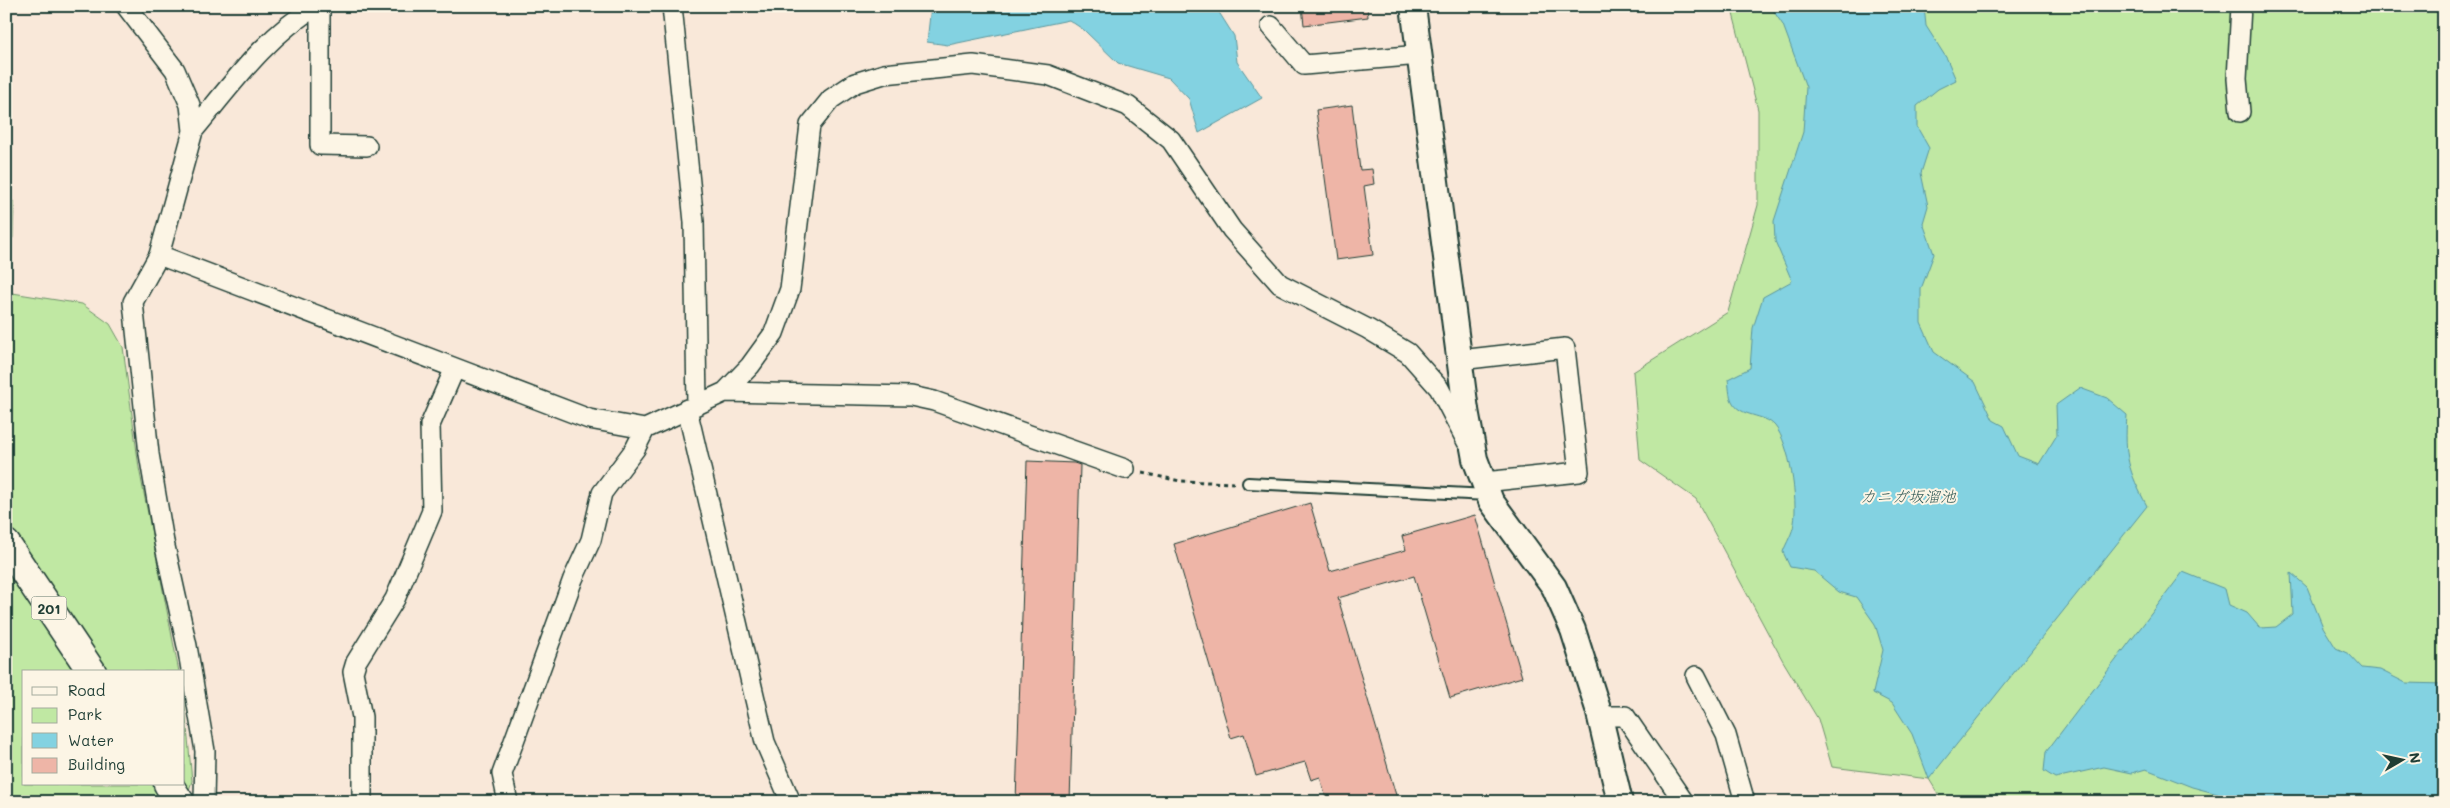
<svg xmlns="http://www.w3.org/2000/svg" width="2450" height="808" viewBox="0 0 2450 808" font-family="Mali,'Klee One',sans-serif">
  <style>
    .green { fill: #c0e8a3; stroke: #70926c }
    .water { fill: #83d2e1; stroke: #5b969c }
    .building { fill: #eeb5a7; stroke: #1f3d34 }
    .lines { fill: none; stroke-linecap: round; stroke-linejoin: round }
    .service-casing { stroke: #1f3d34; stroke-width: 14 }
    .minor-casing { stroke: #1f3d34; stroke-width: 22 }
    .tertiary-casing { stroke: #1f3d34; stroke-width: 28 }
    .trunk-casing { stroke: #1f3d34; stroke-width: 31 }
    .path { stroke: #1f3d34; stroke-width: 3; stroke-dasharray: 4 4; stroke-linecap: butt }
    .service { stroke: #fcf5e5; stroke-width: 10 }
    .minor { stroke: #fcf5e5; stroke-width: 19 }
    .tertiary { stroke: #fcf5e5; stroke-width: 24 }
    .trunk { stroke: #fcf5e5; stroke-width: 28 }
    .labels { text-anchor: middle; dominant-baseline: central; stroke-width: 4; stroke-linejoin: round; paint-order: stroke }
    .shield { fill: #fcf5e5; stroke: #617469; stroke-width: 1 }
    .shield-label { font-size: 14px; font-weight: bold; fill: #1f3d34 }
    .water-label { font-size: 16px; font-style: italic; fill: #335b57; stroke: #fcf5e5 }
  </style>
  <rect width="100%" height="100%" fill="#f9e8d9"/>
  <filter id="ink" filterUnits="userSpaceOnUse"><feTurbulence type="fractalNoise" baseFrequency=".02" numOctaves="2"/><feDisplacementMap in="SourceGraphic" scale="10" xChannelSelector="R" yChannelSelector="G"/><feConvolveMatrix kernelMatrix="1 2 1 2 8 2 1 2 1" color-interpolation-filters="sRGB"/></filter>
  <g filter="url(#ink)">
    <path class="green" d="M1731,6H2444V802H1943L1929,779L1832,767L1818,719L1783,661L1696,499L1640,460L1633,372L1728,312L1758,205V110Z
      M6,195L14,202L13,238L6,240Z
      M6,292L82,304L110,324L123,347L139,468L179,672H24V784H184V696L192,781L185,802H6Z"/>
    <path class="water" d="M931,6H1215L1234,36L1237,62L1262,98L1199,133L1189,99L1169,78L1118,63L1084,30L1069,20L948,45L927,42Z
      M1770,6H1924L1926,26L1947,59L1956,80L1938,89L1917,106V127L1929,148L1921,173L1928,206L1923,223L1934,254L1921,289V323L1934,352L1975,382L1993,420L2004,426L2018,456L2039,464L2057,435L2056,405L2080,388L2107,398L2127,415C2124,456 2128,470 2147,506L1929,779L1912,734L1892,703L1873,693L1883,650L1875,624L1856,597L1839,592L1814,571L1790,567L1783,552C1786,543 1793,533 1794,523C1798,500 1790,444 1775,426C1764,413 1740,418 1732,401C1729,396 1729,385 1728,379L1750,368L1753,328L1763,297L1792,281L1775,241L1774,221L1803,132L1806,87L1783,25Z
      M2183,572L2225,589L2229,605L2247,613L2260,628L2276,627L2293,614L2291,573L2307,587L2323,627L2336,648L2349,654L2362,668L2380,670L2406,683L2444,684V802H2224L2218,794L2192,787L2146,769L2132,773L2104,767L2055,778L2044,771L2046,752Z"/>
    <path class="building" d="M1302,6H1367L1368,17L1304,25Z
      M1352,105L1360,170L1372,169L1374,184L1364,186L1373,255L1336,260L1316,110Z
      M1027,461L1074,463L1080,465L1070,802H1016Z
      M1310,503L1330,571L1406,550L1402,536L1475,515L1522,677L1450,698L1414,576L1338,598L1398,802H1327L1320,777L1311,780L1305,762L1256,776L1244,734L1231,738L1174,544Z"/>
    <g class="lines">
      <defs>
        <path id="service" d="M1248,483L1488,495"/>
        <path id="minor" d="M126,6L175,70L190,105L193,131L159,255L133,302L149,454L164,542L187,646L205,751L204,802
          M320,6V145L367,146
          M672,6L694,222L697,404
          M1271,26L1304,65L1420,55
          M2240,112L2237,79L2241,6
          M193,131C230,87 266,35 317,6
          M159,255L589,419L645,429L725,392L750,366L774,333L790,289L810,125L831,99L855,83L884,74L973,65L1048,75L1128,106L1171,140L1232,230L1280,284L1368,329L1408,353L1439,388L1467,442
          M1460,360L1565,348L1579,472L1484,482
          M725,392L911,396L934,401L1125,469
          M687,409L765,742L791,802
          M1696,676L1726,735L1745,802
          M1600,716H1625L1684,802
          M362,802V717L353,672L356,662L395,599L432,511L430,425L455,368
          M508,802L502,774L573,579L591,540L602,493L635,449L645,429"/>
        <path id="tertiary" d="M1413,6L1466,410L1475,459L1491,501L1554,587L1573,630L1598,709L1620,802"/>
        <path id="trunk" d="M6,544L92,672
          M168,784L180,802"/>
      </defs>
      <use href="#service" class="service-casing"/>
      <use href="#minor" class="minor-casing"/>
      <use href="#tertiary" class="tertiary-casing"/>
      <use href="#trunk" class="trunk-casing"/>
      <path class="path" d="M1143,473L1180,481L1235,483"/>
      <use href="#service" class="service"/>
      <use href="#minor" class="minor"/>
      <use href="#tertiary" class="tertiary"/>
      <use href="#trunk" class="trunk"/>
    </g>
  </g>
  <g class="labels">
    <rect class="shield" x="31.5" y="596.5" width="35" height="23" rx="4"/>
    <g class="shield-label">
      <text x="49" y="608">201</text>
    </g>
    <g class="water-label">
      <text x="1908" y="495">カニガ坂溜池</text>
    </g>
  </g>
  <rect width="2450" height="808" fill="none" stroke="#fcf5e5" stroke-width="25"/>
  <rect x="12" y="12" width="2425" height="783" fill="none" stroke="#1f3d34" stroke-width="2" filter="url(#ink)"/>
  <rect x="22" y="670" width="162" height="115" fill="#fcf5e5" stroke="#a4ab9e"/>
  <rect x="32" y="687" width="25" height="8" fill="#fcf5e5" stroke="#a4ab9e"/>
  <text x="68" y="696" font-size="15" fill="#1f3d34">Road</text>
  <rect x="32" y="708" width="25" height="15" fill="#c0e8a3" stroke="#a4ab9e"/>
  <text x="68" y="720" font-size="15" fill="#1f3d34">Park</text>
  <rect x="32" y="733" width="25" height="15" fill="#83d2e1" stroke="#a4ab9e"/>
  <text x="68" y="746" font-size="15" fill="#1f3d34">Water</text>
  <rect x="32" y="758" width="25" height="15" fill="#eeb5a7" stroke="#a4ab9e"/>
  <text x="68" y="770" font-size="15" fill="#1f3d34">Building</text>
  <g transform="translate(2402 760) rotate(81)" stroke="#fcf5e5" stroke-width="4" paint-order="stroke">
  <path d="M0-4L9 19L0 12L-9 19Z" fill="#1f3d34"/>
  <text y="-8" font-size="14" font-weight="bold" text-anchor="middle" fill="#1f3d34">N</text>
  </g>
</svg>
